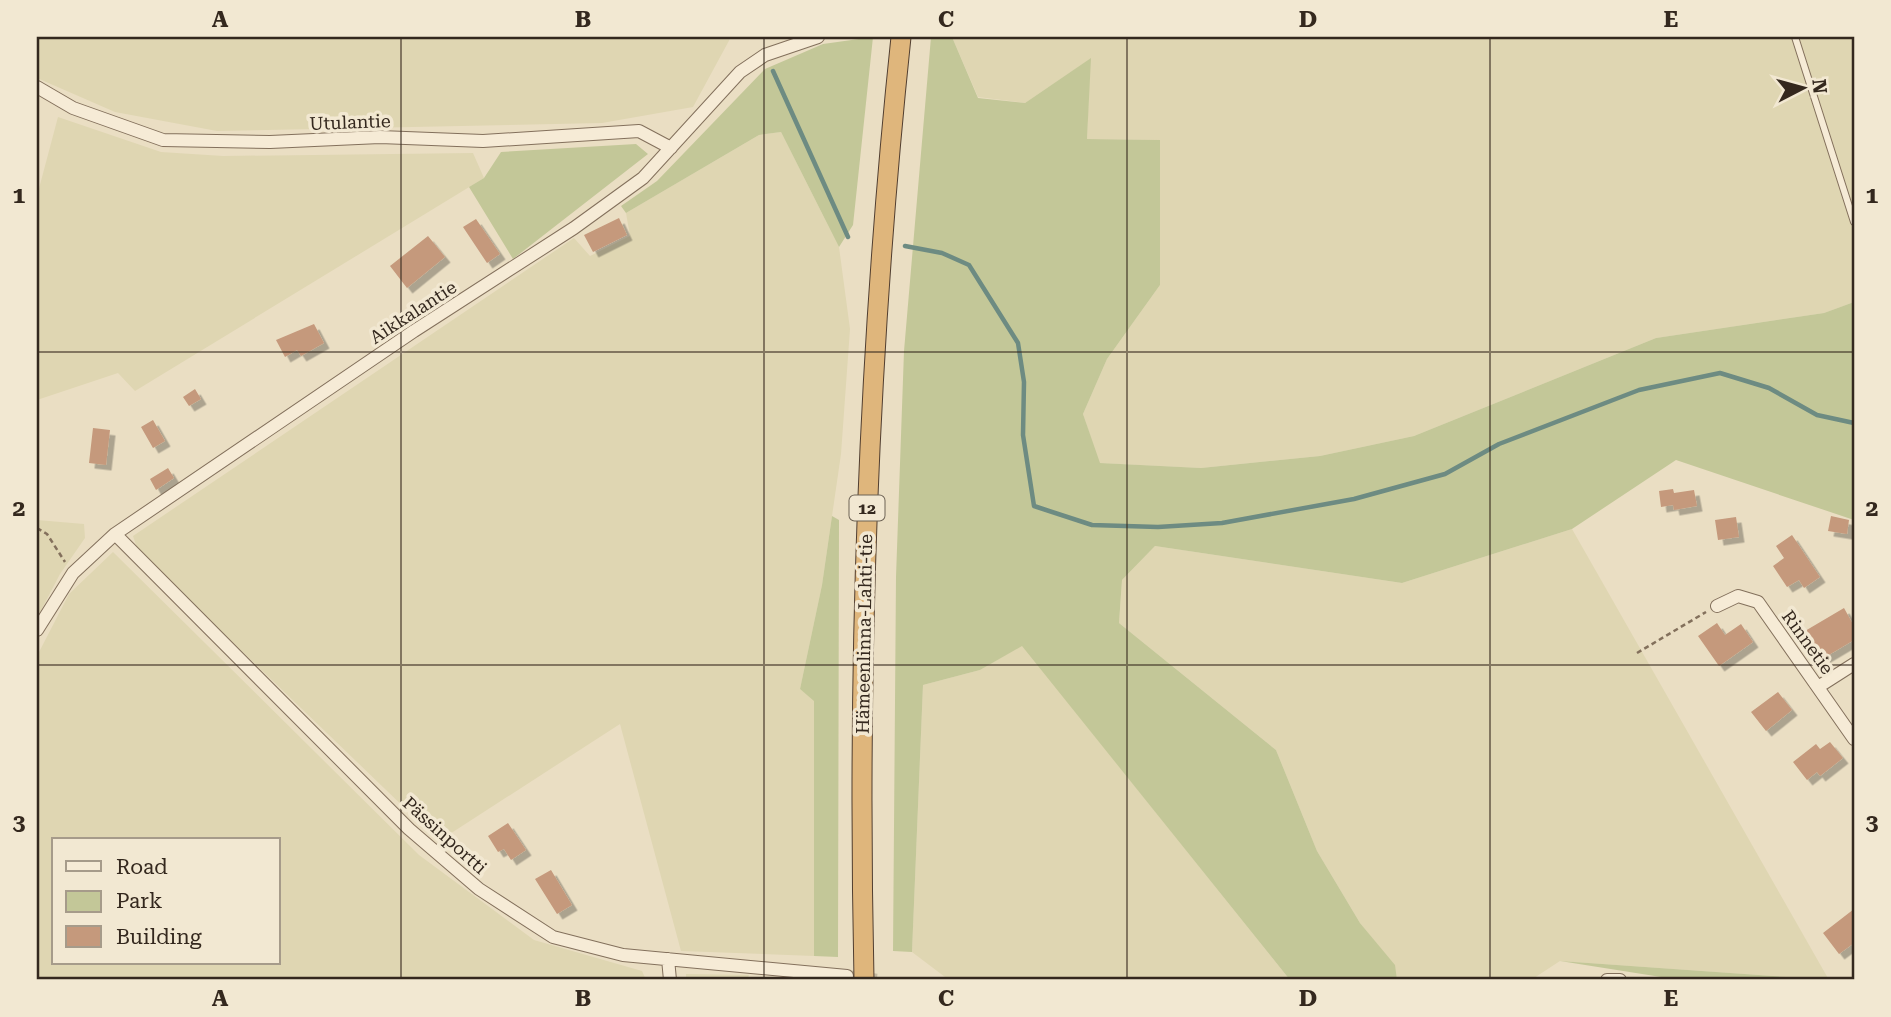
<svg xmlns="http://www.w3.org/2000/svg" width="1891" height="1017" viewBox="0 0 1891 1017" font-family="'Roboto Serif',serif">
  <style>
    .farmland { fill: #dfd6b2; fill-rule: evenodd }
    .green { fill: #c3c798 }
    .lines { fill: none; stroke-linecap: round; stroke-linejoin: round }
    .stream { stroke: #6d8b82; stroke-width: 4.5 }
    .building { fill: #c5997c; filter: url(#shadow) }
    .minor-tunnel { stroke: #c6baa2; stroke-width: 12; stroke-dasharray: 12 6; stroke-linecap: butt }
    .service-casing { stroke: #83705c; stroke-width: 8 }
    .minor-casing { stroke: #83705c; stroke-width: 14 }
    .trunk-casing { stroke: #513e30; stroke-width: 21 }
    .path { stroke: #83705c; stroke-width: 2.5; stroke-dasharray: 5 3.5; stroke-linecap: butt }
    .service { stroke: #f6ebd6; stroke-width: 6 }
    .minor { stroke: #f6ebd6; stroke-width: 12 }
    .trunk { stroke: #dfb67c; stroke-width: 19 }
    .grid { fill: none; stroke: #34281e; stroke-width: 2; stroke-opacity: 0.55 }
    .labels { text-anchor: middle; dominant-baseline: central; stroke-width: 7; stroke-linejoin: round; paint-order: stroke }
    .shield { fill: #f2e8d2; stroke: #6d6254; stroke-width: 2 }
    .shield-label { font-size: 16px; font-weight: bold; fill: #34281e }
    .street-label { font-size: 18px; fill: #34281e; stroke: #f2e8d2 }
    .neatline { fill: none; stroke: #34281e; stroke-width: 2.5 }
    .grid-label { font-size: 23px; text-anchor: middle; font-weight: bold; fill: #34281e }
  </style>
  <defs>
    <filter id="shadow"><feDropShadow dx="5.5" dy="5.5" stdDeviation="0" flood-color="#0004"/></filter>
  </defs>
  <rect width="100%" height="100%" fill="#eadec3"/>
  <path class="farmland" d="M37,37H731L693,107L602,123L217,131L115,112L37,78Z
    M952,37H1854V302L1824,313L1656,338L1414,436L1320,456L1201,468L1099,463L1083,414L1107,359L1160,285V140L1087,139L1090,59L1025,103L978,97Z
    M58,117L161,152L223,156L473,153L484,178L135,391L118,373L37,400V196Z
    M781,132L839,247L850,329L841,454L822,585L800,689L814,700V956L681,951L620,724L439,841L138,551L133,536L574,238L590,256L630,236L626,213L759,135Z
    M37,520L84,524L85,538L60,574L37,618Z
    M1572,529L1829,980L1560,961L1531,980H1397L1394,965L1360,923L1317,851L1276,750L1119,623L1122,580L1155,546L1402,583Z
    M113,552L419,855L534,940L642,971L646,980H37V656L69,594ZM278,840V963H54V840Z
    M1022,645L1290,980H949L912,952L923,685L980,670Z
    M686,974L749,975L747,980H686Z"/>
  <path class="green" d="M873,37L853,225L839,247L781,132L759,135L626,213L621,206L657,181L765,69L823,44Z
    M931,37H952L978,98L1025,103L1091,58L1087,139L1160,140V285L1107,359L1083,414L1100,463L1201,468L1320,456L1414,436L1656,338L1824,313L1854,302V520L1676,460L1572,529L1402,583L1155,546L1122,580L1119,623L1276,750L1317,851L1360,923L1395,965L1397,980H1290L1022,646L980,670L923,685L912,952L893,951L896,577L904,351Z
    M636,144L648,154L513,259L469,187L484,178L501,152Z
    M832,516L839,520L838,957L814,956V701L800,689L822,585Z
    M1560,961L1829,980H1680Z"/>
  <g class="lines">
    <path class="stream" d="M773,71L848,237
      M905,246L942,253L969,265L1018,343L1024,382L1023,435L1034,506L1092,525L1158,527L1222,523L1354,499L1445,474L1499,444L1639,390L1720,373L1769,388L1817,415L1854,423"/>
  </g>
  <path class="building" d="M619,218L627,235L593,252L584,235Z
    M476,219L500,254L487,263L463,227Z
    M428,236L445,257L407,288L390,266Z
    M314,324L324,343L301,356L297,350L285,357L276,340Z
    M195,389L201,399L189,406L183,397Z
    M153,420L165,441L153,448L141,427Z
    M93,428L110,430L106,465L89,463Z
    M168,468L174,478L156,490L150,479Z
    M1673,489L1674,493L1694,490L1697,506L1674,510L1673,505L1661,507L1659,491Z
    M1831,516L1849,520L1847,534L1828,531Z
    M1736,517L1739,537L1718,540L1715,520Z
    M1792,535L1820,577L1804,588L1799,580L1787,587L1773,566L1784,558L1776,546Z
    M1844,608L1854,626V640L1822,659L1805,631Z
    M1717,623L1725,635L1741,624L1753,642L1719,666L1698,636Z
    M1778,692L1792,710L1766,731L1751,712Z
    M1830,742L1843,758L1820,776L1817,772L1807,780L1793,762L1816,744L1820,749Z
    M508,823L526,850L511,860L504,849L498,852L488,836Z
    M551,870L572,905L557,914L535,879Z
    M1854,909V943L1839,954L1823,933Z"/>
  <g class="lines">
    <path class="minor-tunnel" d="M847,976L879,980"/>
    <defs>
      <path id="service" d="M1795,37L1854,222"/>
      <path id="minor" d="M37,87L73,108L163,140L270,142L380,137L483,141L639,131L671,148
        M115,534L409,829L479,889L553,937L623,955L847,976
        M1717,606L1738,596L1758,602L1854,739
        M37,630L73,573L115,534L414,331L574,228L643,178L740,72L765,55L818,37
        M1818,687L1854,664
        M668,959L670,980
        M1607,980H1620"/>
      <path id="trunk" d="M864,980C857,665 868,350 901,37"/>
    </defs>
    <use href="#service" class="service-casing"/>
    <use href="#minor" class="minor-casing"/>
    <use href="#trunk" class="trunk-casing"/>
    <path class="path" d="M37,528L47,534L65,562
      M1637,653L1706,612"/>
    <use href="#service" class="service"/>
    <use href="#minor" class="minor"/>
    <use href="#trunk" class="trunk"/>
  </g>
  <path class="grid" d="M401,37V980M764,37V980M1127,37V980M1490,37V980M37,352H1854M37,665H1854"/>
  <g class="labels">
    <rect class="shield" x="849.5" y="495.5" width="35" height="25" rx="5"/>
    <g class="shield-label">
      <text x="867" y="508">12</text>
    </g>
    <g class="street-label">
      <text transform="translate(350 122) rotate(-2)">Utulantie</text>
      <text transform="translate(413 312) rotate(-33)">Aikkalantie</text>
      <text transform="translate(864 634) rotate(-89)">Hämeenlinna-Lahti-tie</text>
      <text transform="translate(1808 642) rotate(54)">Rinnetie</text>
      <text transform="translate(445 835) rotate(42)">Pässinportti</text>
    </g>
  </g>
  <rect width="1891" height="1017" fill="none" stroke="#f2e8d2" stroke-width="77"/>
  <rect x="52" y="838" width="228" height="126" fill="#f2e8d2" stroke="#a69b8a" stroke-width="2"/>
  <rect x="66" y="861" width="35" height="10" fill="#f6ebd6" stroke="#a69b8a" stroke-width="2"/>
  <text x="116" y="874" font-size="21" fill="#34281e">Road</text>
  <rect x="66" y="891" width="35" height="21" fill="#c3c798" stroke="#a69b8a" stroke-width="2"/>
  <text x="116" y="908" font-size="21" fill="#34281e">Park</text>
  <rect x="66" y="926" width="35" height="21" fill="#c5997c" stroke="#a69b8a" stroke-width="2"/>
  <text x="116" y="944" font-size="21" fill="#34281e">Building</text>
  <g transform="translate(1803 88) rotate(84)" stroke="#f2e8d2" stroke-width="5" paint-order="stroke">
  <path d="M0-5L12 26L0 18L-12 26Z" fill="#34281e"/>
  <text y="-10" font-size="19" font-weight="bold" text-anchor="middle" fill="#34281e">N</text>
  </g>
  <rect x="38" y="38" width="1815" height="940" class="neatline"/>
  <g class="grid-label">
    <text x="220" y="27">A</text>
    <text x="583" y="27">B</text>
    <text x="946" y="27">C</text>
    <text x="1308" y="27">D</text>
    <text x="1671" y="27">E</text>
    <text x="19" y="203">1</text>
    <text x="1872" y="203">1</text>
    <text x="19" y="516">2</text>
    <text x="1872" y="516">2</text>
    <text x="19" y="830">3</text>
    <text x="1872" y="830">3</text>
    <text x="220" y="1006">A</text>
    <text x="583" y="1006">B</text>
    <text x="946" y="1006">C</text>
    <text x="1308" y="1006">D</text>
    <text x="1671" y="1006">E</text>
  </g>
</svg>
